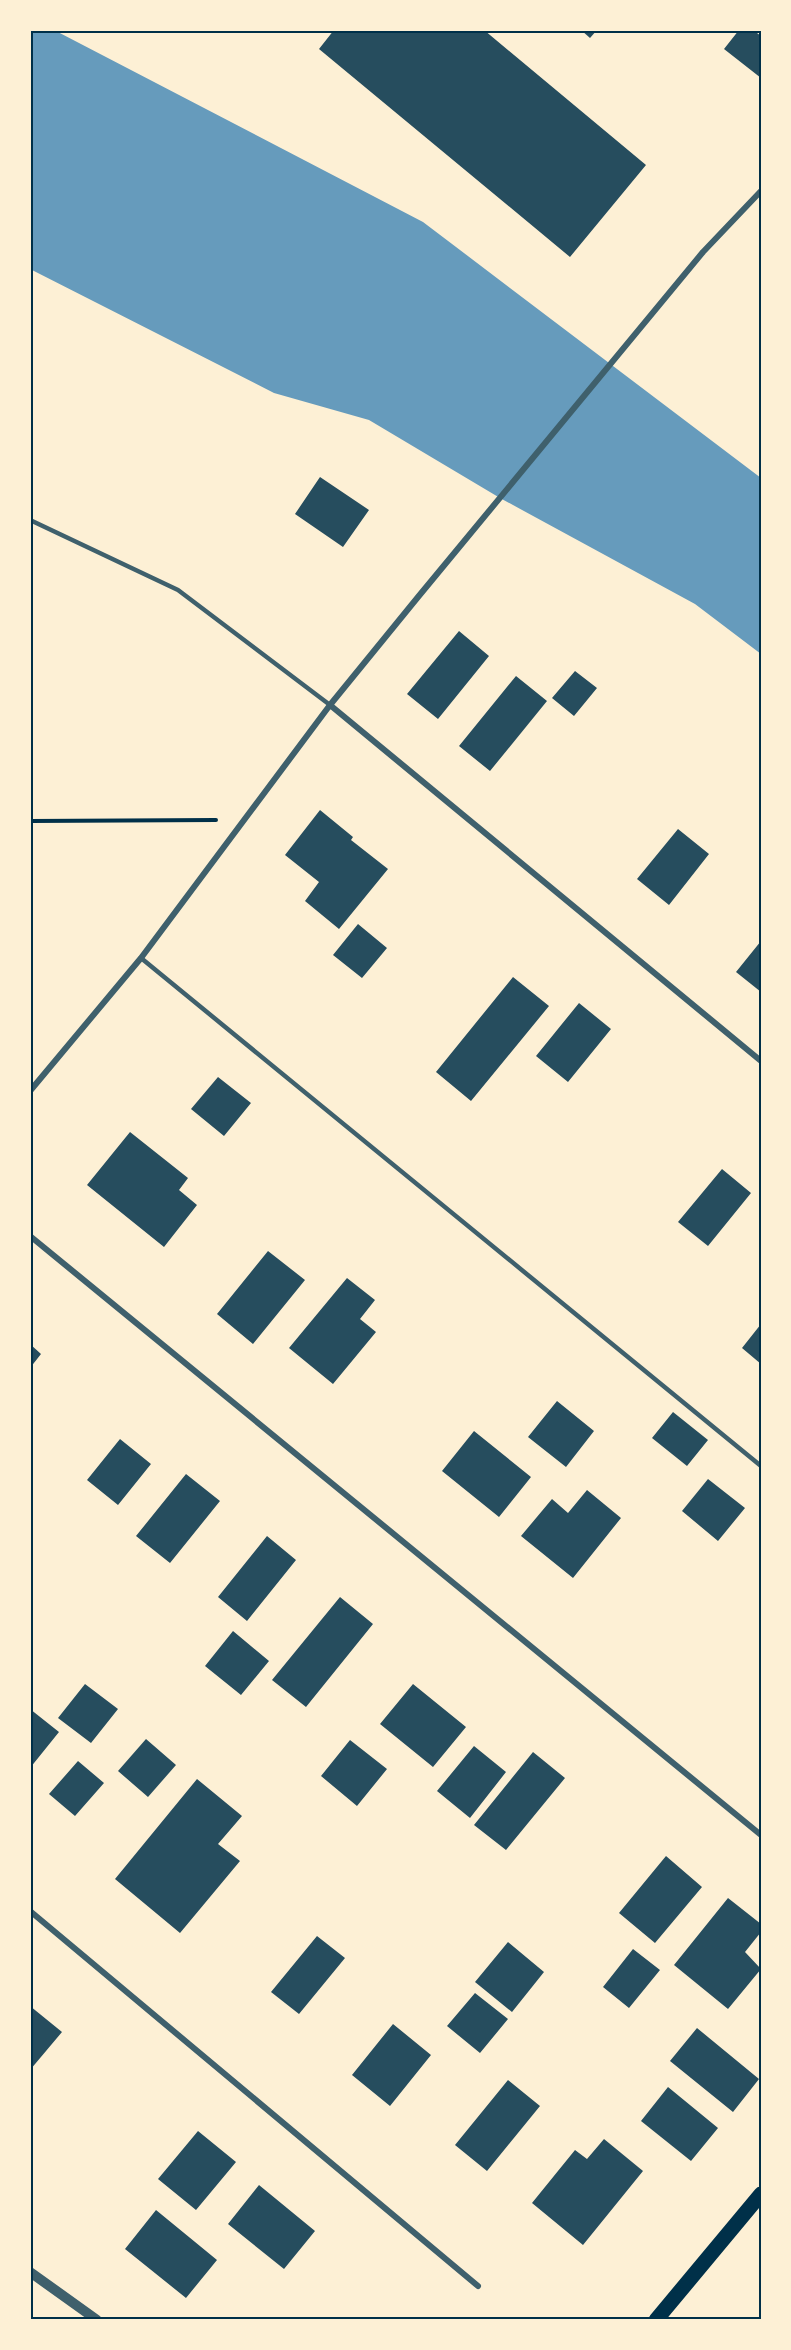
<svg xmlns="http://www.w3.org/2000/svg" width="791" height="2350" viewBox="0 0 791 2350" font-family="'IBM Plex Sans',sans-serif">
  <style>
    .water { fill: #669bbc }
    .building { fill: #264d5e }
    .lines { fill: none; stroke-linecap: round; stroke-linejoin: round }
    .path { stroke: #003049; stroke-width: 4 }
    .service { stroke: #3f606c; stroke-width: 4.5 }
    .minor { stroke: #3f606c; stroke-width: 6 }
    .tertiary { stroke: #3f606c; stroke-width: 10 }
    .primary { stroke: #003049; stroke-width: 15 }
    .neatline { fill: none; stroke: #003049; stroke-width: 2 }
  </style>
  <rect width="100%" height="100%" fill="#fdf0d5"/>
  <path class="water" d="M30,30H54L423,222L761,478V654L695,604L500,498L369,420L274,393L30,269Z"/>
  <path class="building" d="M334,30H484L646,165L570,257L319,49Z
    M581,30H597L590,38Z
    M739,30H753L761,36V78L724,49Z
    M320,477L369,510L343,547L295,514Z
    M459,631L489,656L438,719L407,694Z
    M575,671L597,688L574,716L552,698Z
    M516,676L547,701L490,771L459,746Z
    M320,810L353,837L351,840L388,869L339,929L305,901L319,882L285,855Z
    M678,829L709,854L669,905L637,879Z
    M358,924L387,948L362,978L333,955Z
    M761,941V992L736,972Z
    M513,977L549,1006L471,1101L436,1072Z
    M579,1003L611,1029L568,1082L536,1056Z
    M218,1077L251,1103L224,1136L191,1109Z
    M130,1132L188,1178L179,1190L197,1205L164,1247L87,1185Z
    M722,1169L751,1193L708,1246L678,1222Z
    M268,1251L305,1280L253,1344L217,1314Z
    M347,1278L375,1300L360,1319L376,1332L333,1384L289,1348Z
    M761,1324V1364L742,1348Z
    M30,1344L41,1354L30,1368Z
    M557,1401L594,1431L566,1467L528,1437Z
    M673,1412L708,1440L687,1466L652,1438Z
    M474,1431L531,1477L499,1517L442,1471Z
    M120,1439L151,1464L118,1505L87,1480Z
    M186,1474L220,1501L170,1563L136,1536Z
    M708,1479L745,1508L718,1541L682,1511Z
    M587,1490L621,1518L573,1578L521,1536L552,1499L568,1513Z
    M267,1536L296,1560L247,1621L218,1597Z
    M340,1597L373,1624L306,1707L272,1680Z
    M233,1631L269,1661L241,1695L205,1666Z
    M85,1684L118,1709L91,1743L58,1718Z
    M413,1684L466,1727L433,1767L380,1724Z
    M30,1709L59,1732L30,1768Z
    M146,1739L176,1765L148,1797L118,1771Z
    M350,1740L387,1769L357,1806L321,1776Z
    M474,1746L506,1772L470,1818L437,1791Z
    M533,1752L565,1778L506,1850L474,1825Z
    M78,1761L104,1783L75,1816L49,1794Z
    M197,1779L242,1816L218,1844L240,1861L180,1933L115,1879Z
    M666,1856L702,1887L655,1943L619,1913Z
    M728,1898L761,1924V1932L745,1952L761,1969L728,2009L674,1965Z
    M317,1936L345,1958L299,2014L271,1992Z
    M508,1942L544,1972L512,2012L475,1982Z
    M633,1949L660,1970L629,2008L603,1987Z
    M475,1993L508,2019L480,2053L447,2026Z
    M30,2006L62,2032L30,2070Z
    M393,2024L431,2055L390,2106L352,2075Z
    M697,2028L759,2079L733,2112L670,2061Z
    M508,2080L540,2106L487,2171L455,2145Z
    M668,2087L718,2128L691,2161L641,2121Z
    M198,2131L236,2162L196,2210L158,2179Z
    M604,2139L643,2171L583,2245L532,2203L575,2150L587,2159Z
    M259,2185L315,2231L284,2269L228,2224Z
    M156,2210L217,2260L186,2298L125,2249Z"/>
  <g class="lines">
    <path class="path" d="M30,821L216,820"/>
    <path class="service" d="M30,520L178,590L330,705
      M141,958L761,1466"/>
    <path class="minor" d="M330,705L761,1061
      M30,1091L141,958L330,705L418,597L703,252L761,191
      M30,1236L761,1835
      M30,1911L478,2286"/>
    <path class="tertiary" d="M30,2272L97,2320"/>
    <path class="primary" d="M656,2320L761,2194"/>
  </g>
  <rect width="791" height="2350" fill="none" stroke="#fdf0d5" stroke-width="63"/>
  <rect x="32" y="32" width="728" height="2286" class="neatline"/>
</svg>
